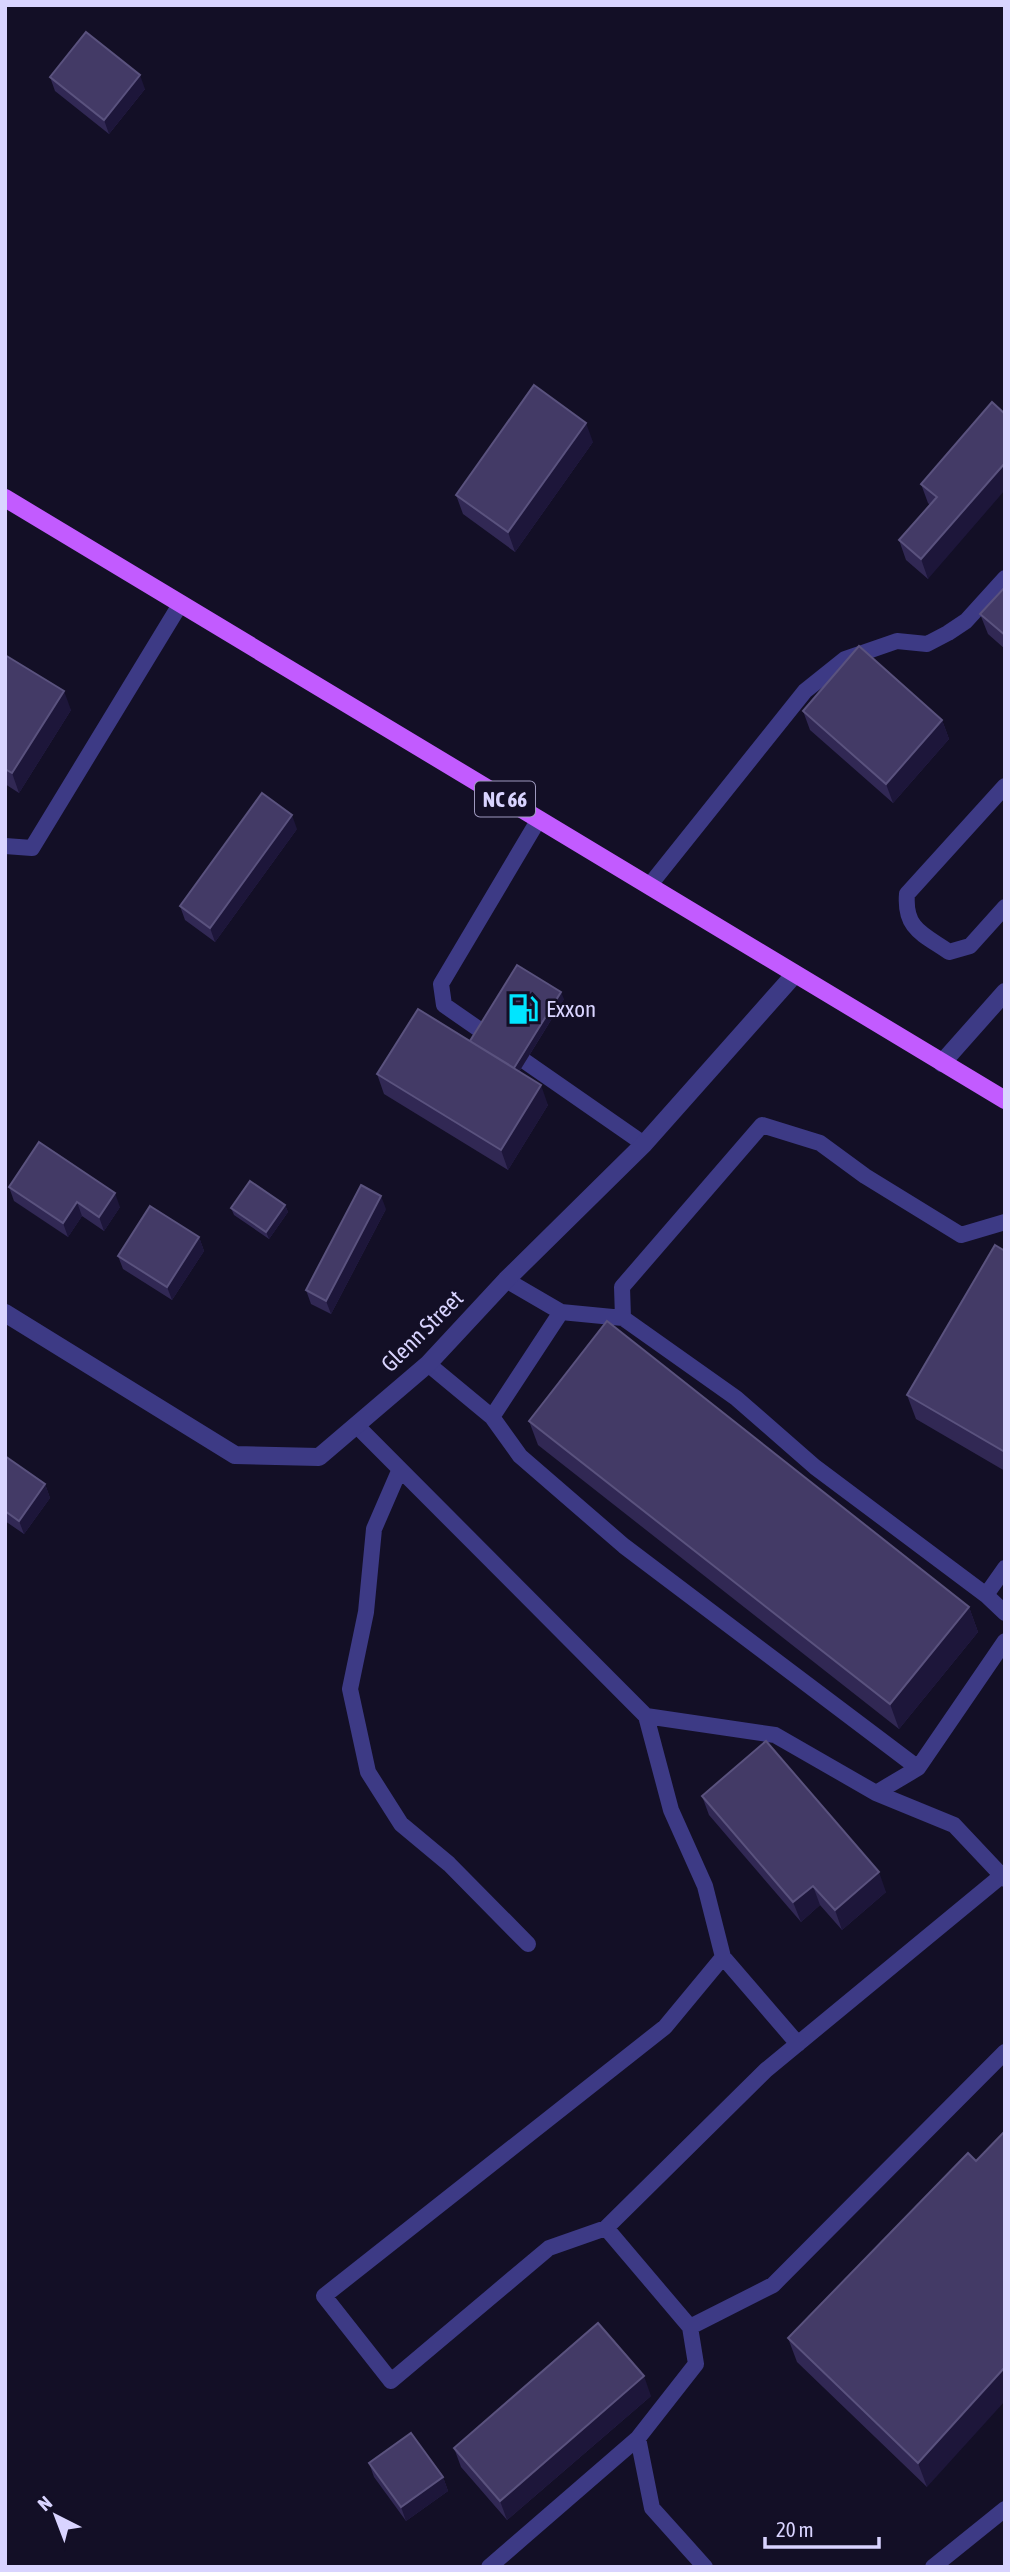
<svg xmlns="http://www.w3.org/2000/svg" width="1010" height="2572" viewBox="0 0 1010 2572" font-family="'Asap Condensed',sans-serif">
  <style>
    .lines { fill: none; stroke-linecap: round; stroke-linejoin: round }
    .service { stroke: #3d3a85; stroke-width: 16 }
    .minor { stroke: #3d3a85; stroke-width: 18 }
    .primary { stroke: #c25bff; stroke-width: 18 }
    .wall { fill: #312854 }
    .shaded-wall { fill: #1d163a }
    .building { fill: #433a66; stroke: #5a527e; stroke-width: 2 }
    .labels { text-anchor: middle; dominant-baseline: central; stroke-width: 5; stroke-linejoin: round; paint-order: stroke }
    .shield { fill: #130f26; stroke: #9e99be; stroke-width: 2 }
    .shield-label { font-size: 21px; font-weight: bold; fill: #d9d4ff }
    .poi-label { font-size: 23px; fill: #d9d4ff; stroke: #130f26; text-anchor: start }
    .street-label { font-size: 23px; fill: #d9d4ff; stroke: #130f26 }
  </style>
  <rect width="100%" height="100%" fill="#130f26"/>
  <g class="lines">
    <path class="service" d="M1005,786L907,894C904,929 923,934 949,952L970,946L1005,907
      M539,819L441,984L444,1005L644,1144
      M5,846L32,848L181,603
      M649,886L805,691L845,659L897,641L927,644L948,633L966,621L1005,578
      M506,1280L561,1312
      M623,1318L622,1287L762,1125L820,1143L865,1176L961,1235L1005,1222
      M428,1364L492,1417L561,1312L623,1318L736,1398L815,1467L986,1595L1005,1568
      M492,1417L520,1456L624,1546L918,1768
      M356,1425L646,1716L671,1810L705,1886L723,1957L798,2044
      M400,1469L374,1529L366,1612L350,1689L368,1772L401,1824L449,1864L528,1944
      M986,1595L1005,1613
      M646,1716L775,1735L876,1793L954,1825L1005,1879
      M876,1793L918,1768L1005,1641
      M606,2228L766,2070L1005,1873
      M690,2327L773,2285L1005,2052
      M638,2438L652,2508L705,2567
      M489,2567L638,2438L696,2364L690,2327L606,2228L549,2248L391,2381L324,2296L665,2027L723,1957
      M933,2567L1005,2509"/>
    <path class="minor" d="M942,1063L1005,992
      M5,1313L235,1455L319,1457L428,1364L506,1280L644,1144L795,974"/>
    <path class="primary" d="M5,498L1005,1100"/>
  </g>
  <path class="wall" d="M50,77L145,89L109,134L55,91Z
    M992,402L928,579L906,560L899,540L930,505L928,503L921,484Z
    M593,442L515,552L463,514L456,495Z
    M1005,587V649L988,634L980,614Z
    M5,655L71,710L19,793L5,784Z
    M803,711L942,720L949,739L893,803L810,730Z
    M297,829L215,942L185,920L180,906Z
    M564,999L519,1072L548,1105L508,1170L384,1094L377,1074L470,1041Z
    M9,1187L120,1207L104,1231L82,1216L68,1237L14,1201Z
    M285,1205L288,1212L269,1239L234,1215L231,1208Z
    M386,1209L331,1314L311,1304L306,1290Z
    M199,1237L204,1251L172,1300L123,1269L118,1256Z
    M1005,1251V1471L916,1419L907,1395Z
    M529,1421L969,1607L978,1632L899,1729L538,1445Z
    M5,1456L45,1484L50,1498L24,1534L5,1521Z
    M702,1796L886,1892L842,1930L820,1905L801,1922L709,1815Z
    M968,2153L927,2487L797,2362L788,2338Z
    M651,2396L507,2520L461,2467L454,2448Z
    M369,2463L443,2477L448,2491L406,2521L374,2477Z"/>
  <path class="shaded-wall" d="M140,75L145,89L109,134L104,120Z
    M586,423L593,442L515,552L508,532Z
    M1005,463V490L928,579L921,559Z
    M64,691L71,710L19,793L12,773Z
    M942,720L949,739L893,803L886,784Z
    M292,815L297,829L215,942L210,928Z
    M561,992L564,999L512,1083L510,1076Z
    M541,1085L548,1105L508,1170L501,1150Z
    M115,1193L120,1207L104,1231L99,1217Z
    M381,1196L386,1209L331,1314L326,1301Z
    M77,1202L82,1216L68,1237L63,1223Z
    M285,1205L288,1212L269,1239L266,1232Z
    M199,1237L204,1251L172,1300L167,1287Z
    M45,1484L50,1498L24,1534L19,1521Z
    M969,1607L978,1632L899,1729L890,1704Z
    M879,1872L886,1892L842,1930L835,1910Z
    M813,1886L820,1905L801,1922L793,1902Z
    M1005,2367V2401L927,2487L918,2463Z
    M644,2376L651,2396L507,2520L500,2501Z
    M443,2477L448,2491L406,2521L401,2507Z"/>
  <path class="building" d="M86,32L140,75L104,120L50,77Z
    M534,385L586,423L508,532L456,495Z
    M992,402L1005,414V463L921,559L899,540L937,497L921,484Z
    M1005,587V635L980,614Z
    M859,646L942,720L886,784L803,711Z
    M5,655L64,691L12,773L5,769Z
    M262,793L292,815L210,928L180,906Z
    M517,965L561,992L514,1068L470,1041Z
    M418,1009L541,1085L501,1150L377,1074Z
    M39,1142L115,1193L99,1217L77,1202L63,1223L9,1187Z
    M250,1181L285,1205L266,1232L231,1208Z
    M361,1185L381,1196L326,1301L306,1290Z
    M150,1206L199,1237L167,1287L118,1256Z
    M995,1245L1005,1251V1452L907,1395Z
    M607,1321L969,1607L890,1704L529,1421Z
    M5,1456L45,1484L19,1521L5,1511Z
    M766,1741L879,1872L835,1910L813,1886L793,1902L702,1796Z
    M1005,2131V2367L918,2463L788,2338L968,2153L976,2161Z
    M598,2323L644,2376L500,2501L454,2448Z
    M411,2433L443,2477L401,2507L369,2463Z"/>
  <defs>
    <symbol id="fuel-bare" viewBox="-9 -9 18 18"><path d="M-5.5-6h7V0h2V4h1.3V-2.5L3-4.5l.8-.8L6-3V5H2.5V1h-1V6h-7ZM-4.2-4.7v3.2H.2V-4.7Z" fill="#00e5ff" stroke="#130f26" stroke-width="2.5" paint-order="stroke"/></symbol>
  </defs>
  <g fill-rule="evenodd">
    <use href="#fuel-bare" x="501" y="987" width="44" height="44"/>
  </g>
  <g class="labels">
    <rect class="shield" x="475" y="781.5" width="60" height="35" rx="5"/>
    <g class="shield-label">
      <text x="505" y="799">NC 66</text>
    </g>
    <g class="poi-label">
      <text x="546" y="1009">Exxon</text>
    </g>
    <g class="street-label">
      <text transform="translate(422 1331) rotate(-45)">Glenn Street</text>
    </g>
  </g>
  <rect width="1010" height="2572" fill="none" stroke="#d9d4ff" stroke-width="14"/>
  <g transform="translate(56 2516) rotate(318)" stroke="#130f26" stroke-width="5" paint-order="stroke">
  <path d="M0-5L12 26L0 18L-12 26Z" fill="#d9d4ff"/>
  <text y="-10" font-size="19" font-weight="bold" text-anchor="middle" fill="#d9d4ff">N</text>
  </g>
  <path d="M765 2537v10h114v-10" fill="none" stroke="#d9d4ff" stroke-width="3.5"/>
  <text x="776" y="2537" font-size="21" fill="#d9d4ff" stroke="#130f26" stroke-width="5" paint-order="stroke">20 m</text>
</svg>
